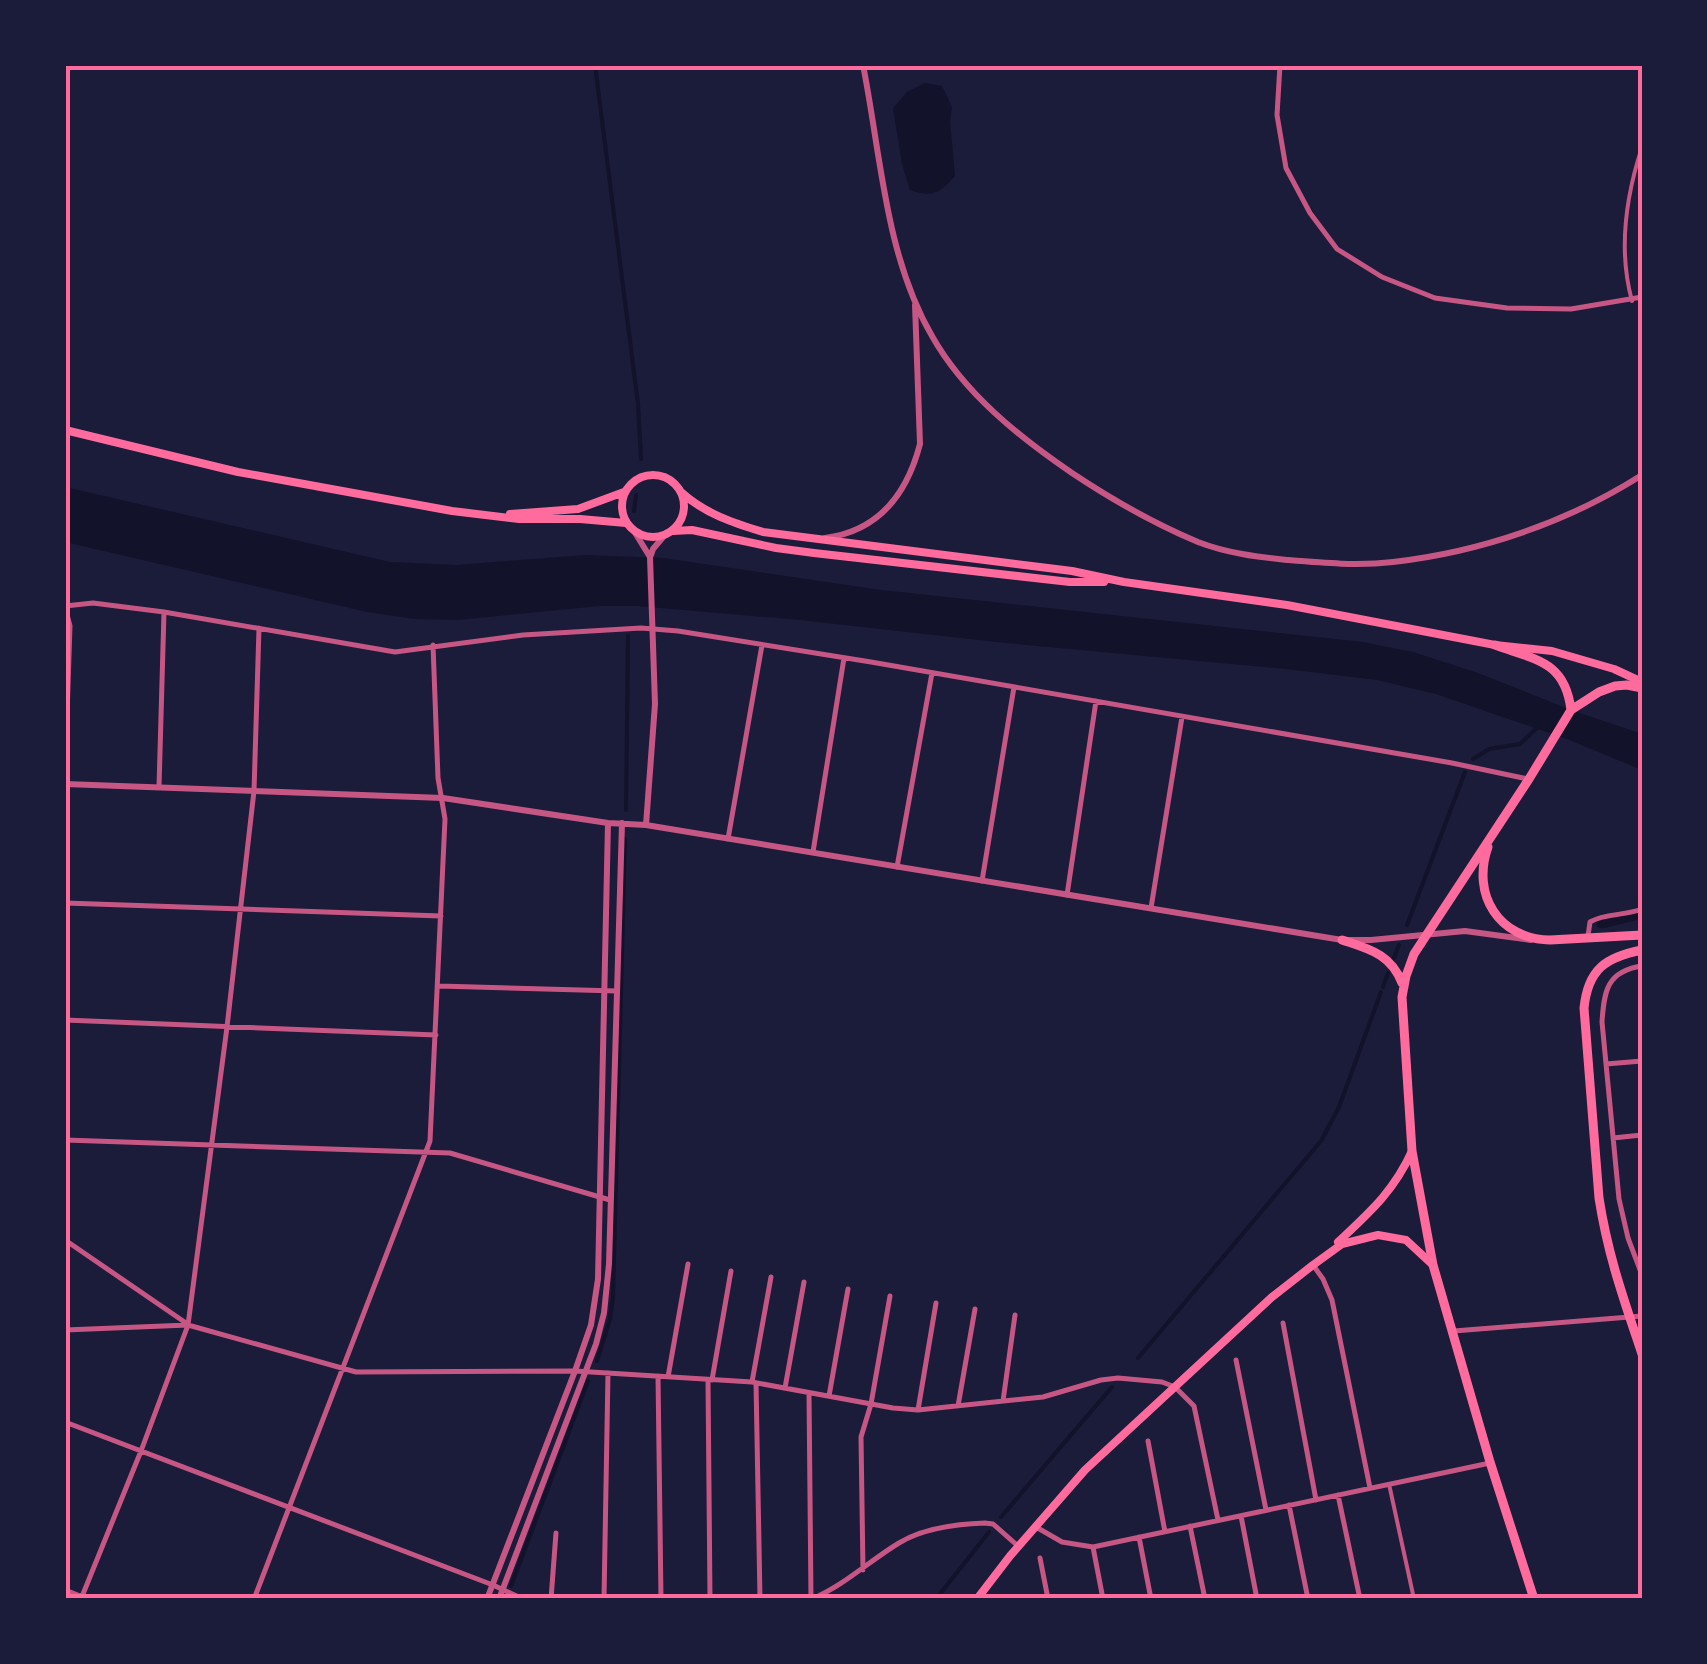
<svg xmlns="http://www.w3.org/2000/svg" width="1707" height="1664" viewBox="0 0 1707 1664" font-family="'Golos Text',sans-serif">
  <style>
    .water { fill: #12122b }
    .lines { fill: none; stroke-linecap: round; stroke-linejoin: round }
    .stream { stroke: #12122b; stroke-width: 4 }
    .canal { stroke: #12122b; stroke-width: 11 }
    .pedestrian { stroke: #c65784; stroke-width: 4 }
    .minor { stroke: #c65784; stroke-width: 5 }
    .tertiary { stroke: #c65784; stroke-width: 6 }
    .secondary { stroke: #ff6b9d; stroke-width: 8 }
    .primary { stroke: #ff6b9d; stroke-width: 8 }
    .trunk { stroke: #ff6b9d; stroke-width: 9 }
    .neatline { fill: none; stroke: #ff6b9d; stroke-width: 4 }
  </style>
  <rect width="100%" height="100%" fill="#1b1b3a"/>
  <path class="water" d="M925,83L942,86L952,107L950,121L955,176C940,193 932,198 910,190L902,164L893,108L907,92Z
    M65,487L390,562L457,565L585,555L663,558L881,590L1363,642L1413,652L1478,673L1571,710L1642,734V770L1567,739L1494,714L1436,694L1377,680L1286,669L1006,643L800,620L638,606H599L458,620L415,619L367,612L65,542Z"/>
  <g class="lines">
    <path class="stream" d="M595,65L638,404L641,459
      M634,511L636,495
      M1473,759L1489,749L1520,744L1538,727
      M626,810L628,636
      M1407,925L1465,772
      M1394,958L1399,945
      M1383,987L1388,973
      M1138,1358L1321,1141L1339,1107L1381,992
      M597,1361L610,1319L613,1297L625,839
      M1001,1517L1112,1387
      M511,1586L588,1381
      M936,1599L989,1532"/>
    <path class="canal" d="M1602,923L1642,913"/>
    <path class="pedestrian" d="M1632,301C1618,250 1626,196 1642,147
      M1389,1484L1414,1599"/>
    <path class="minor" d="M1280,65L1277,115L1286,168L1310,213L1337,249L1382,277L1435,298L1507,308L1571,309L1642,297
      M65,606L93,603L164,612L395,652L523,635L641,628L678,631L871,662L1452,763L1528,779
      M65,607L70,626L65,776
      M159,787L164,612
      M728,839L762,645
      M813,852L844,658
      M897,867L932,673
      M982,881L1014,687
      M1067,895L1096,701
      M65,903L441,916
      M1151,908L1182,717
      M1588,936L1590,922C1605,913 1625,916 1642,909
      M1642,966C1607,971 1604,991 1602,1022L1619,1199L1628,1238L1642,1275
      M439,986L617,991
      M65,1020L436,1035
      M1606,1064L1642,1061
      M1613,1138L1642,1135
      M65,1140L450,1153L610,1200
      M65,1240L186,1323
      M1313,1265L1323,1279L1332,1300L1370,1488
      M1283,1323L1316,1500
      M65,1330L188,1325L356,1372L575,1371L752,1382L893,1408L918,1410L1043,1397L1101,1380L1118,1378L1162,1382L1175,1387L1194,1406L1218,1520
      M1454,1331L1642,1316
      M1236,1360L1266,1510
      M658,1376L661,1599
      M668,1377L688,1264
      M708,1380L710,1599
      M712,1380L731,1271
      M752,1382L771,1277
      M756,1383L760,1599
      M785,1388L804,1282
      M809,1393L811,1599
      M829,1396L848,1289
      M1003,1401L1015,1315
      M958,1406L975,1309
      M918,1410L936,1303
      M65,1422L493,1585L523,1599
      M1148,1441L1165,1532
      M1338,1495L1360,1599
      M1289,1505L1308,1599
      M1241,1516L1257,1599
      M1190,1526L1205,1599
      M1036,1527L1062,1542L1093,1547L1490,1463
      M1139,1537L1151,1599
      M1093,1547L1103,1599
      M1040,1558L1048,1599
      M863,1570L861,1437L871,1404L890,1296
      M65,1590L88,1599
      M81,1599L141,1451L188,1325L227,1027L254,791L259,628
      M254,1599L430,1141L445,819L438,778L433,645
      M551,1599L556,1533
      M604,1599L608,1373
      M812,1599C845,1585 869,1561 899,1543C923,1528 957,1524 985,1523L993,1524L1019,1547"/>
    <path class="tertiary" d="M863,65C881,155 885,255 932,336C964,393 1019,437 1072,473C1111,499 1155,524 1198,542C1226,553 1258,557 1287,560C1323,563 1358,566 1393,562C1481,552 1568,522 1642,475
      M634,531L650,557L655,704L646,825
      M825,538C879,531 907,494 920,444L915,305
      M651,555L653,549L664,536
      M65,784L443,798L608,823L646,825L1342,940H1371L1465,931L1531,940
      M487,1599L575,1371L591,1325L598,1279L608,823
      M499,1599L596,1344L604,1313L609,1264L622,823"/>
    <path class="secondary" d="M1338,1242C1370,1212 1394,1191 1412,1151
      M977,1599L1010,1556L1085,1470L1272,1297L1313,1265L1342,1244L1378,1235L1406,1240L1433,1265"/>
    <path class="primary" d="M65,430L238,472L452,511L519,519H580L626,523
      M622 506a31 31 0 1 1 62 0a31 31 0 1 1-62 0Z
      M681,492C705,514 734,523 763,532L1072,571L1124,582L1287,605L1495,645L1552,651L1614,669L1642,682
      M510,514L578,509L624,492
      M673,531L692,530L776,548L814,553L1070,582H1104"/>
    <path class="trunk" d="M1495,645C1536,660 1565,661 1571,710
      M1488,847C1471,895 1499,939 1550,940L1642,935
      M1342,940C1369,949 1391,954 1402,983
      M1642,950C1606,957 1588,969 1584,1008L1599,1198C1608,1256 1624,1300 1642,1354
      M1534,1599L1490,1462L1433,1265L1412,1151L1402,997L1406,976L1414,954L1529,779L1571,710L1599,692L1615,686L1627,685L1642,688"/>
  </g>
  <rect width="1707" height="1664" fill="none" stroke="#1b1b3a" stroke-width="135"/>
  <rect x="68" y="68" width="1572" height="1528" class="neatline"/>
</svg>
